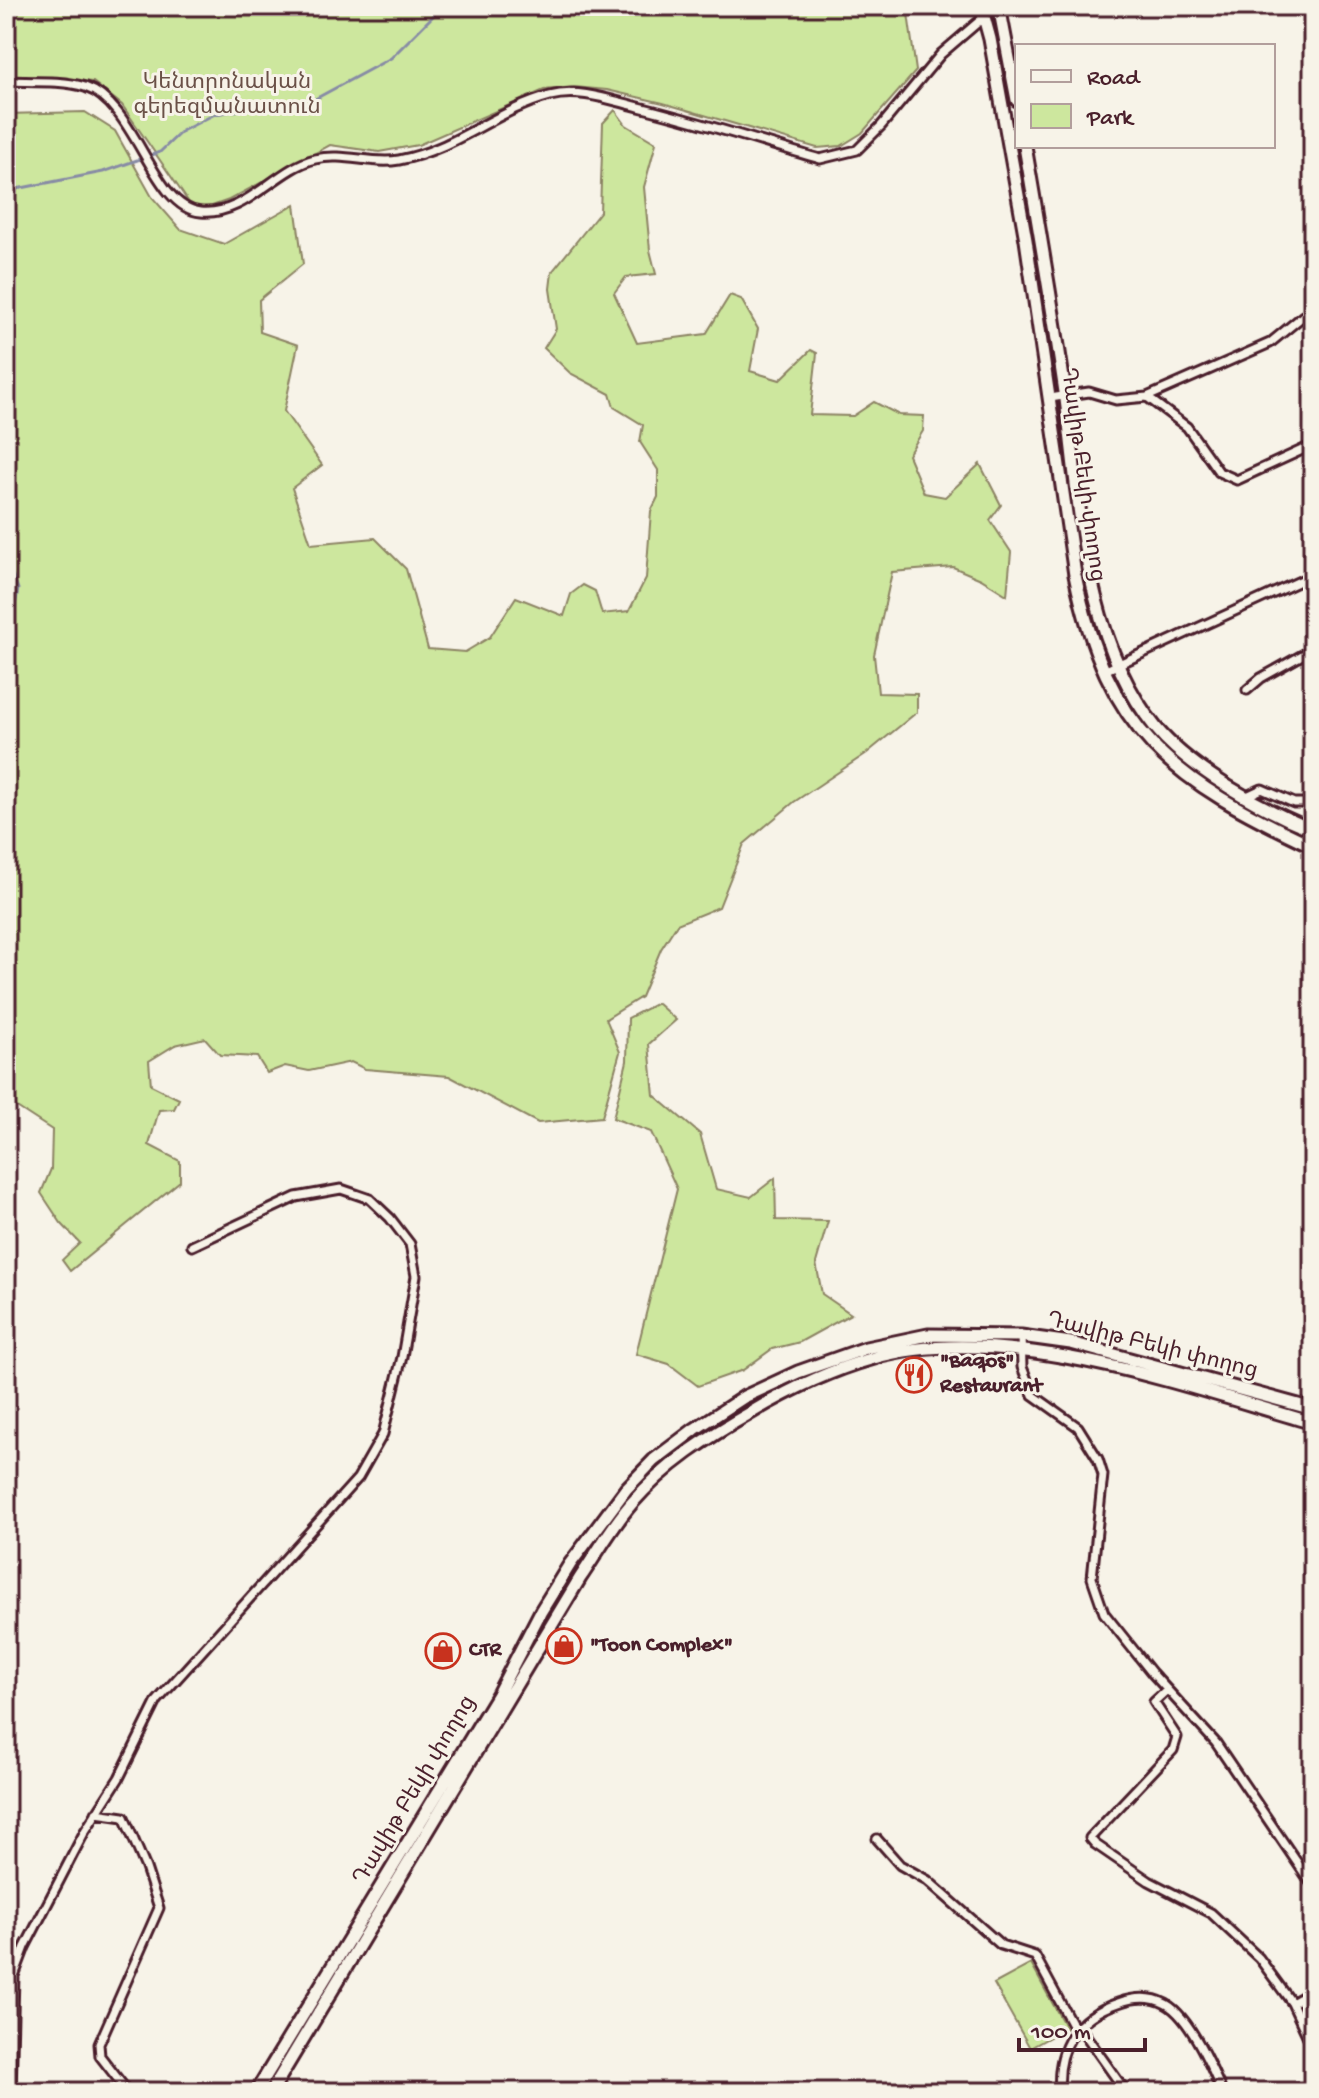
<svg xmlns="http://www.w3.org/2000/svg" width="1319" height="2098" viewBox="0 0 1319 2098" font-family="'Gochi Hand','Noto Sans Armenian',sans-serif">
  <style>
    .green { fill: #cde79e; stroke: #8c8364; stroke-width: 2 }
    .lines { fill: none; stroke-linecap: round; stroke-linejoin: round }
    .stream { stroke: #878ba5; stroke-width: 3 }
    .street-casing { stroke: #4a1f2b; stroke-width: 13 }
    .primary-casing { stroke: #4a1f2b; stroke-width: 17 }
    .street { stroke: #f7f3e8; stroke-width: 7 }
    .primary { stroke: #f7f3e8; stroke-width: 11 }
    .labels { text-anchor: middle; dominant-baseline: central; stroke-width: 6; stroke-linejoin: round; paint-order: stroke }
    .park-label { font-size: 22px; fill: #6b5148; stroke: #f7f3e8 }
    .street-label { font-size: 22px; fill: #4a1f2b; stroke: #f7f3e8 }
    .poi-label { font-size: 22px; font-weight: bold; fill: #4a1f2b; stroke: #f7f3e8; text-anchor: start }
  </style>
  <rect width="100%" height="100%" fill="#f7f3e8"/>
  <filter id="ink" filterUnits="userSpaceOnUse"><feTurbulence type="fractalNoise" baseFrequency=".0125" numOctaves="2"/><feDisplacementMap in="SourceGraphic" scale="16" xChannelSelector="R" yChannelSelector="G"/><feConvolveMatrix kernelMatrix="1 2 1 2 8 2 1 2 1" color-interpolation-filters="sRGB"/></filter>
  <g filter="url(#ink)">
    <path class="green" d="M6,6H907L916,71L862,133L841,146L817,148L663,103L607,90L574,87L544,90L418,145L379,152L330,145L229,200L212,206L192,207L122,105L93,82L6,76Z
      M615,110L626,125L656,143L644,187L650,250L656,274L626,277L614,293L637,343L706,334L730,295L741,299L758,329L750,371L780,380L811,350L817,353L810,415L853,416L874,402L899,415L924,416L923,431L908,455L924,493L945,497L980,464L1001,505L990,520L1011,552L1007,595L981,579L953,567L892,572L874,655L878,693L917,694V712L867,753L794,802L744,844L719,907L677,924L661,949L641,997L606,1019L620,1052L602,1117L538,1123L449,1076L365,1069L351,1062L309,1071L285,1066L267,1073L257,1057L220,1055L205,1038L175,1045L149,1061L151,1085L179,1099L174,1109L159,1110L149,1145L180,1161V1181L70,1271L62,1260L80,1243L61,1223L41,1193L51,1169L52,1130L6,1100V114L85,112L115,131L152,197L180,229L224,244L295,204L303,264L259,300L260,332L298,345L284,411L322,465L292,488L311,544L375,538L406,569L428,649L465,652L490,637L516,597L564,616L571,594L583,585L595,591L602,614L629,611L646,578L651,511L658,497V470L640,442L643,425L614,407L610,394L570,373L544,348L556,329L550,289L552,272L600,212L603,123Z
      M657,1003L676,1020L649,1044L654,1095L700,1134L716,1189L751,1197L775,1178L776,1220L828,1221L816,1263L822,1294L851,1314L800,1342L772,1349L743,1370L698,1386L669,1364L636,1354L677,1189L651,1132L613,1118L627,1061L628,1018Z
      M1031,1964L1066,2028L1030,2048L994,1984Z"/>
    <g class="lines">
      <path class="stream" d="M146,157L160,152L182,131L215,114L260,107L302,106L391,58L443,6
        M6,191L103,172L143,158
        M6,558L18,589L6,656"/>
      <defs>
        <path id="street" d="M6,81C29,82 63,80 85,87C137,104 152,208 201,212C246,216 275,169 315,159C344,152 371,165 399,160C454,150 497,110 550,96C579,88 610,100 639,107C700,122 759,141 820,159L857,150L881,126L941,54L997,6
          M1147,397L1187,427L1219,472L1237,480L1313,445
          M1050,398L1089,392L1116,400L1147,397L1270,343L1303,316L1313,313
          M1104,671L1313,575
          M1247,690L1261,678L1313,649
          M1247,796L1262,789L1294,803H1313
          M1021,1336L1022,1367L1033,1395L1078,1427L1098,1459L1103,1475L1092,1578L1104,1613L1152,1673L1216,1743L1313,1886
          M1167,1690L1154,1702L1177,1737L1173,1750L1090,1838L1095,1844L1149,1881L1211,1913L1259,1958L1292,2003L1313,2048
          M96,1813L124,1817L146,1868L159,1908L99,2044L100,2056L128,2092
          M877,1839L900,1865L927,1880L1001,1945L1035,1956L1075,2030
          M1292,2003L1313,1991
          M1079,2026L1126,2092
          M11,2092L14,1976L25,1947L85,1831L119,1778L157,1701L358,1478L383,1434L402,1357L416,1276L410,1244L390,1218L370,1199L341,1189L296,1197L192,1246
          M1060,2092C1056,2048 1076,2017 1118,2003C1135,1997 1151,1996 1166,2004C1190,2017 1212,2068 1222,2092"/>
        <path id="primary" d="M981,6L990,39L1026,240L1075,575C1108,734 1172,780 1313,846
          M999,6L1017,100
          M1025,146C1039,228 1053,310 1065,392C1080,501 1083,639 1156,728C1190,769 1263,810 1313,830
          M256,2092L498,1694L541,1611L570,1564L626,1489L654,1460L695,1429L744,1397L798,1372L866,1348L928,1335L1021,1336L1071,1343L1313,1409
          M271,2092L580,1578C597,1553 612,1526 632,1503C666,1464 708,1437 752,1412C791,1389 831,1370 874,1358C1003,1320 1187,1387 1313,1423"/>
      </defs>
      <use href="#street" class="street-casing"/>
      <use href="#primary" class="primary-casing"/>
      <use href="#street" class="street"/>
      <use href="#primary" class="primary"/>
    </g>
  </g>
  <defs>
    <symbol id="restaurant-ring" viewBox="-11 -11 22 22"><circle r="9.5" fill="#f7f3e8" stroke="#c8321e" stroke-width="1.5"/><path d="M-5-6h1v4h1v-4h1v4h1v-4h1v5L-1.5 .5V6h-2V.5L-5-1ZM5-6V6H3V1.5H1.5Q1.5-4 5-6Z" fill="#c8321e"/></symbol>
    <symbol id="shop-ring" viewBox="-11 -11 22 22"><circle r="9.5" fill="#f7f3e8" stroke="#c8321e" stroke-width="1.5"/><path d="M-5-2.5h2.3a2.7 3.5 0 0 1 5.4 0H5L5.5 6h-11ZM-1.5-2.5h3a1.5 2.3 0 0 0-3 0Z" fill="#c8321e"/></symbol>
  </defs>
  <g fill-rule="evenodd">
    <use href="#restaurant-ring" x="894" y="1355" width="40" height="40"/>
    <use href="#shop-ring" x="544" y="1626" width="40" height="40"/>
    <use href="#shop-ring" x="423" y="1631" width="40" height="40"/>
  </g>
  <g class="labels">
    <g class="park-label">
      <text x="227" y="84">Կենտրոնական<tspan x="227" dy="25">գերեզմանատուն</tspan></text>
    </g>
    <g class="street-label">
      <text transform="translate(1081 475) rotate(82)">Դավիթ Բեկի փողոց</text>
      <text transform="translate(1152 1347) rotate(14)">Դավիթ Բեկի փողոց</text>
      <text transform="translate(416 1791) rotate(-59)">Դավիթ Բեկի փողոց</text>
    </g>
    <g class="poi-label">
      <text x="940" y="1362">"Baqos"<tspan x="940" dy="25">Restaurant</tspan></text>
      <text x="590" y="1646">"Toon Complex"</text>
      <text x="469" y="1651">CTR</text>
    </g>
  </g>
  <rect width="1319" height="2098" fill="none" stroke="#f7f3e8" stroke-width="32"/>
  <rect x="16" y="16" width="1287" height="2066" fill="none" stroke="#4a1f2b" stroke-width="3" filter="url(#ink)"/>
  <rect x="1015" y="44" width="260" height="104" fill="#f7f3e8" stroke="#b29e9c" stroke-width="2"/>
  <rect x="1031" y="70" width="40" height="12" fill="#f7f3e8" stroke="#b29e9c" stroke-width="2"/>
  <text x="1087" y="84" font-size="24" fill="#4a1f2b">Road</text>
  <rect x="1031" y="104" width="40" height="24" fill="#cde79e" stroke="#b29e9c" stroke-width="2"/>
  <text x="1087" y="124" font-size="24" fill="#4a1f2b">Park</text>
  <path d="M1019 2038v12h126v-12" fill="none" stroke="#4a1f2b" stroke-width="4"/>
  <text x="1031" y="2038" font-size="24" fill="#4a1f2b" stroke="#f7f3e8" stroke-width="6" paint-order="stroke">100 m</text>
</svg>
